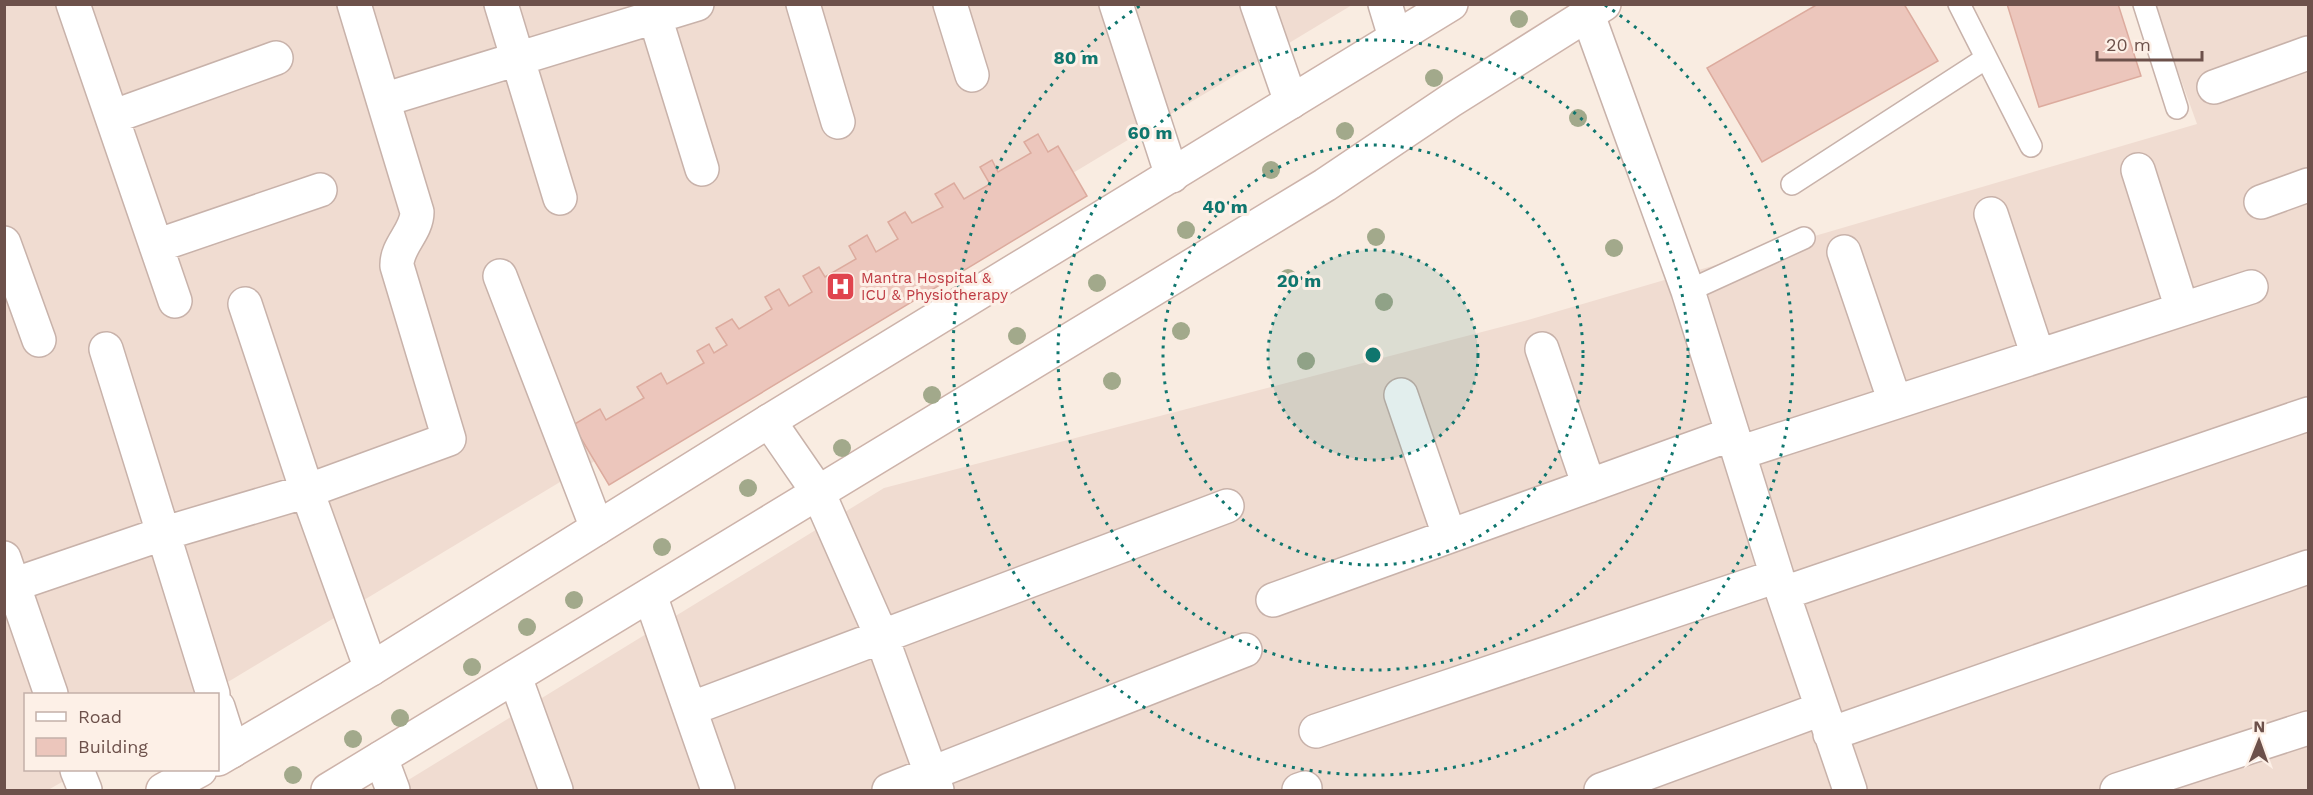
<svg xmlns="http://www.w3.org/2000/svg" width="2313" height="795" viewBox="0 0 2313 795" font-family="'Work Sans',sans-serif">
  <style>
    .residential { fill: #f0dcd1 }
    .building { fill: #ecc6bc; stroke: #dcab9e; stroke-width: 1.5 }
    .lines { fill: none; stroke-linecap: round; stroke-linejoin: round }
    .lane-casing { stroke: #c8b2aa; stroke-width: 24 }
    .street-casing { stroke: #c8b2aa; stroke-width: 36 }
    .secondary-casing { stroke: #cdb3aa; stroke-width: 36 }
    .lane { stroke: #fff; stroke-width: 21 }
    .street { stroke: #fff; stroke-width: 33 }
    .secondary { stroke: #fff; stroke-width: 33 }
    .tree { fill: #a2a98b }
    .ring { fill: none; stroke: #0f766e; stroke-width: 3; stroke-dasharray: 3 6 }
    .labels { text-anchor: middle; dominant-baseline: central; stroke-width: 6; stroke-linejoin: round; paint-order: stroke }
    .health-label { font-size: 15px; fill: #be3a42; stroke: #fdf0e7; text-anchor: start }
    .centre { fill: #0f766e; stroke: #fdf0e7; stroke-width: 3 }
    .ring-label { font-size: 18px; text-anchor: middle; font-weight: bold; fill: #0f766e; stroke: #fdf0e7; stroke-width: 6; stroke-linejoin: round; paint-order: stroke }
  </style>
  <rect width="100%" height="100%" fill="#f9ece1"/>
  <path class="residential" d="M5,5H1352L208,694H26V770H83L48,790H5Z
    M2154,5H2308V790H392L884,488L1528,320L2197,124Z"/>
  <path class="building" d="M1818,4H1904L1938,61L1762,162L1707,68Z
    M2007,4H2118L2141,76L2039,107Z
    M1038,134L1048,152L1058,146L1087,196L609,485L573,425L600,409L606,420L644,398L637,387L661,373L667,384L704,363L697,351L709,344L714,353L727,345L716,328L732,319L739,329L772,309L765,297L779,289L789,306L812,292L803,276L819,267L825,277L856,259L849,246L867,235L876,252L898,239L888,222L905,212L912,223L943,207L935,194L954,183L964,199L990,184L980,167L992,160L998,172L1031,153L1024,142Z"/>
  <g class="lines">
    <defs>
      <path id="lane" d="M1959,4L2031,146
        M2144,4L2177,108
        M1792,184L1985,59
        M1688,291L1804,238"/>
      <path id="street" d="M73,4L175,301
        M501,4L560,198
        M651,4L702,169
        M803,4L838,122
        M950,4L972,75
        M1116,4L1172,176
        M1257,4L1291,102
        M1385,4L1395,37
        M1588,15L1688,291L1777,576L1850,790
        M2214,87L2308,53
        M383,100L697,4
        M112,117L276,58
        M2138,170L2182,309
        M2261,202L2308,185
        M1991,214L2038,356
        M4,243L39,340
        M156,246L320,190
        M1844,252L1895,402
        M500,276L597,528
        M245,304L307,491L371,669
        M106,349L213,694
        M1542,349L1589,486
        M1401,395L1449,535
        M769,421L818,492L881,635L937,790
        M1739,453L2251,287
        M4,558L51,694
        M4,588L162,534L307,491L449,439L397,266C396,246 417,232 417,212L354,4
        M1784,593L2308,414
        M650,595L718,790
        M1273,600L1732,434
        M515,677L556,790
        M218,707L232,751
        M690,709L1227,506
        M1316,731L1777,576
        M1830,734L2308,567
        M381,758L393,790
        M77,770L85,790
        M889,790L1245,650
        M1299,790L1305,788
        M1601,790L1821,709
        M2117,790L2308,728"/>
      <path id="secondary" d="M218,759L371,669L769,421L1451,4
        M163,790L200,770
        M328,790L1325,185L1450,101L1604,4"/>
    </defs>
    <use href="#lane" class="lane-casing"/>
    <use href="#street" class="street-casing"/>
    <use href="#secondary" class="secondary-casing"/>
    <use href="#lane" class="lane"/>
    <use href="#street" class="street"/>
    <use href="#secondary" class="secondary"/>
  </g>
  <g class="tree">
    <circle cx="1519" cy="19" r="9"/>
    <circle cx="1434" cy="78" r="9"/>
    <circle cx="1578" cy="118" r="9"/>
    <circle cx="1345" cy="131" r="9"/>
    <circle cx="1271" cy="170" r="9"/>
    <circle cx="1186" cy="230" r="9"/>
    <circle cx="1376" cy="237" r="9"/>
    <circle cx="1614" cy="248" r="9"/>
    <circle cx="1288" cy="278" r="9"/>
    <circle cx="1097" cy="283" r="9"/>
    <circle cx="1384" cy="302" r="9"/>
    <circle cx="1181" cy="331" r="9"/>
    <circle cx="1017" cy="336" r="9"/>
    <circle cx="1306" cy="361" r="9"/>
    <circle cx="1112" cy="381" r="9"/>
    <circle cx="932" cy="395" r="9"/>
    <circle cx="842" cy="448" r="9"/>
    <circle cx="748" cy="488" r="9"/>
    <circle cx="662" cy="547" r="9"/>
    <circle cx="574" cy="600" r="9"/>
    <circle cx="527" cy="627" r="9"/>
    <circle cx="472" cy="667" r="9"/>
    <circle cx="400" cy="718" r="9"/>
    <circle cx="353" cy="739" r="9"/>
    <circle cx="293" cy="775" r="9"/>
  </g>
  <circle cx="1373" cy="355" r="105" fill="#0f766e" fill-opacity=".12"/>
  <g class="ring">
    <circle cx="1373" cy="355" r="105"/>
    <circle cx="1373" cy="355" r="210"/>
    <circle cx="1373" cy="355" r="315"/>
    <path d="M1605 5A420 420 0 1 1 1141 5"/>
  </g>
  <defs>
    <symbol id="hospital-square" viewBox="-11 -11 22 22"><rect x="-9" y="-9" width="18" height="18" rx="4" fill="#e0444e" stroke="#fdf0e7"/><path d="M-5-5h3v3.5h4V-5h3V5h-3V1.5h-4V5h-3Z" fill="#fff"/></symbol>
  </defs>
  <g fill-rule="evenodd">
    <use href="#hospital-square" x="824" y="270" width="33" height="33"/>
  </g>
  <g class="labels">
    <g class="health-label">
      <text x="861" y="278">Mantra Hospital &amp;<tspan x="861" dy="17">ICU &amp; Physiotherapy</tspan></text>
    </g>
  </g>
  <circle cx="1373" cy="355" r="9" class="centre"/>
  <g class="ring-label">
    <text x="1076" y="64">80 m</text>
    <text x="1150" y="139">60 m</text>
    <text x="1225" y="213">40 m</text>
    <text x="1299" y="287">20 m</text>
  </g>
  <rect width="2313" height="795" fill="none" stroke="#6d514b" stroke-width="12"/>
  <rect x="24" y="693" width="195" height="78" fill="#fdf0e7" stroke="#c3b0a9" stroke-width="1.5"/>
  <rect x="36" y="712" width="30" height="9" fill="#ffffff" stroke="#c3b0a9" stroke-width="1.5"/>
  <text x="78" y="723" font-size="18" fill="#6d514b">Road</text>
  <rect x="36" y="738" width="30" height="18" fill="#ecc6bc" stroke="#c3b0a9" stroke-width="1.5"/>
  <text x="78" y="753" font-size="18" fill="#6d514b">Building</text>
  <g transform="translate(2259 741) rotate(1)" stroke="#fdf0e7" stroke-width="4.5" paint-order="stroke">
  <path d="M0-4.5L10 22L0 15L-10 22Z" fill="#6d514b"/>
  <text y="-9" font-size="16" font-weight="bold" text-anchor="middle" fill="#6d514b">N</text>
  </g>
  <path d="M2097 51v9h105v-9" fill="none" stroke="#6d514b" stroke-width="3"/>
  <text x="2106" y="51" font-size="18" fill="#6d514b" stroke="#fdf0e7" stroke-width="4.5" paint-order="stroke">20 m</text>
</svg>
